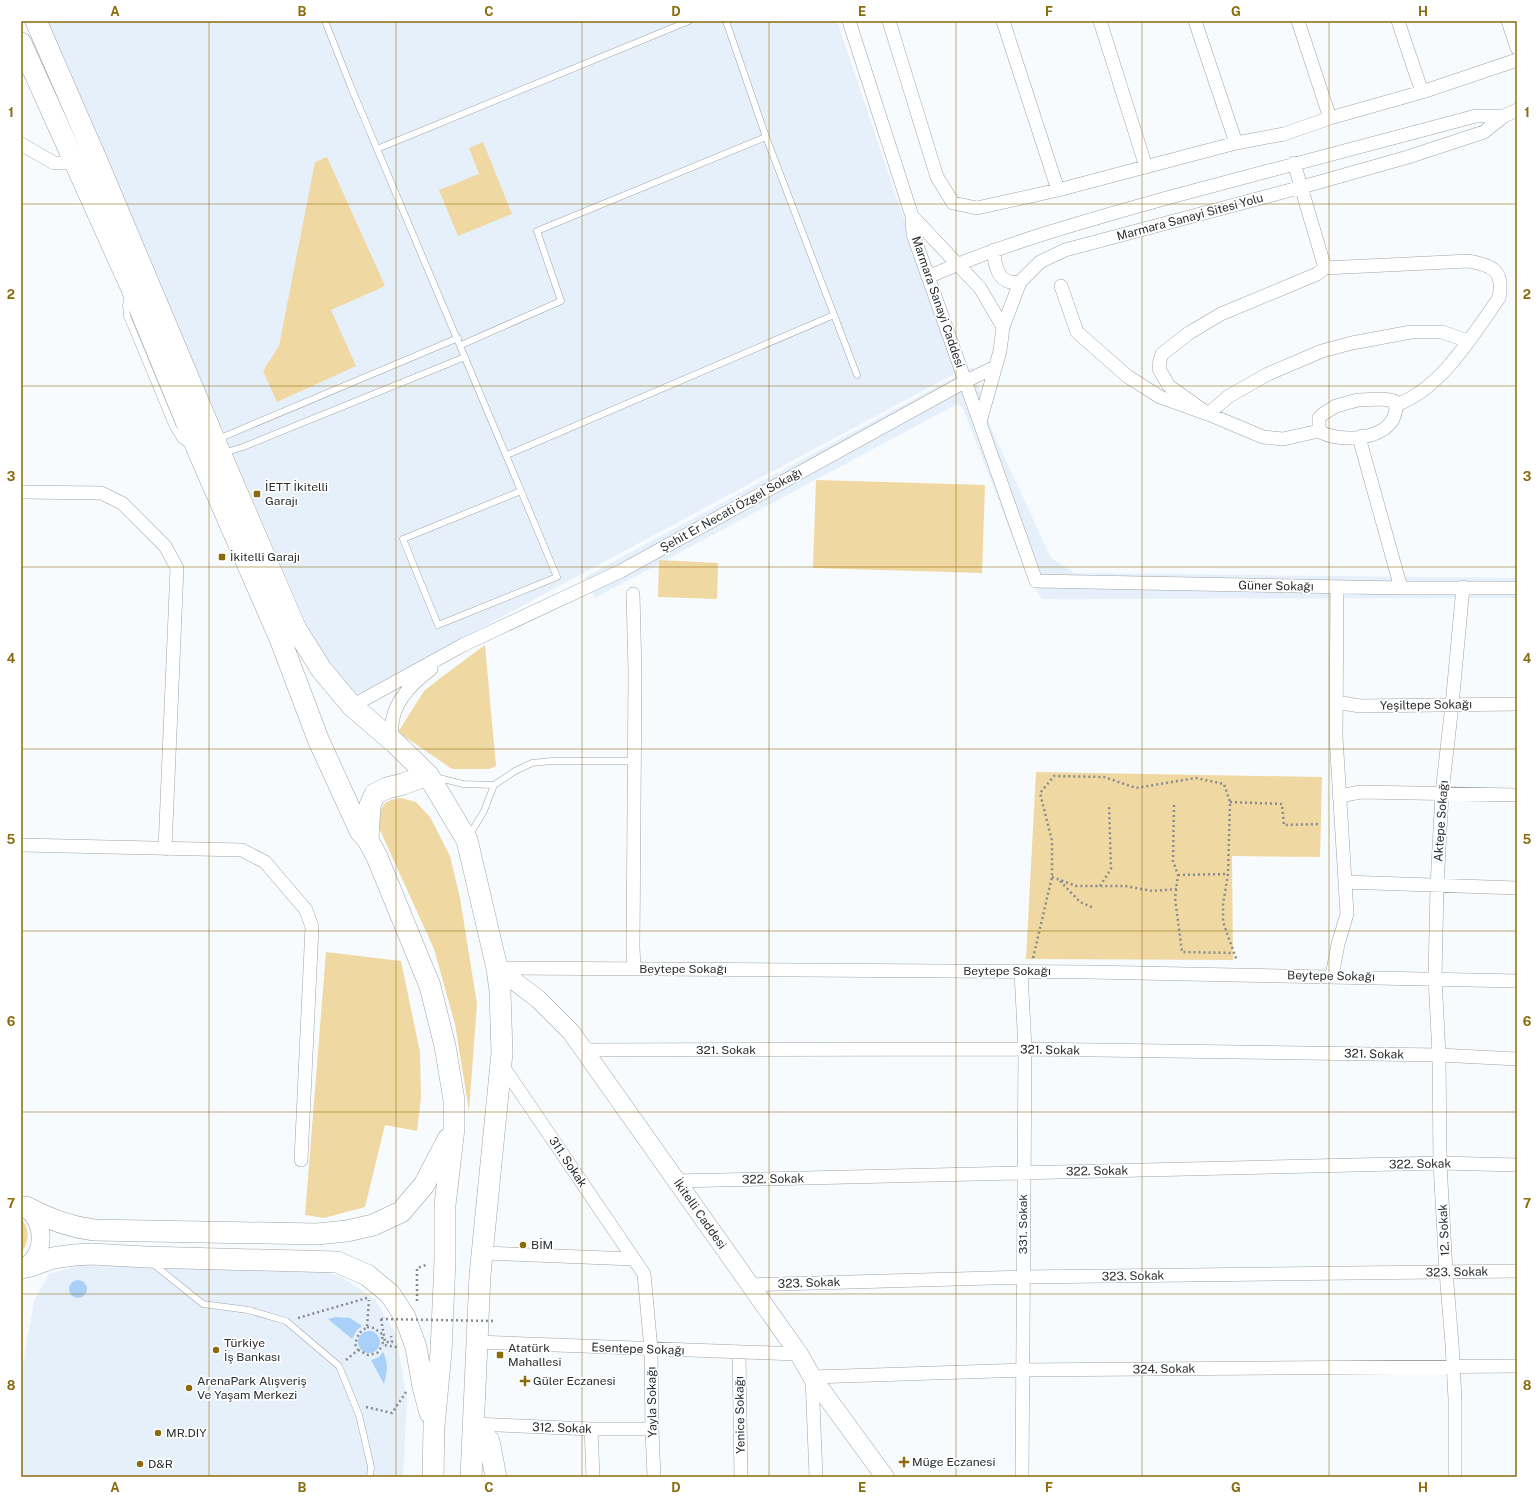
<svg xmlns="http://www.w3.org/2000/svg" width="1538" height="1498" viewBox="0 0 1538 1498" font-family="'Public Sans',sans-serif">
  <style>
    .built { fill: #e6f0fb }
    .green { fill: #f0d8a2 }
    .water { fill: #a9d0f8 }
    .lines { fill: none; stroke-linecap: round; stroke-linejoin: round }
    .lane-casing { stroke: #9fa4a8; stroke-width: 7 }
    .street-casing { stroke: #9fa4a8; stroke-width: 14 }
    .secondary-casing { stroke: #9fa4a8; stroke-width: 19 }
    .primary-casing { stroke: #9fa4a8; stroke-width: 22 }
    .path { stroke: #898c8e; stroke-width: 2.5; stroke-dasharray: 2 3; stroke-linecap: butt }
    .lane { stroke: #fff; stroke-width: 6 }
    .street { stroke: #fff; stroke-width: 13 }
    .secondary { stroke: #fff; stroke-width: 18 }
    .primary { stroke: #fff; stroke-width: 21 }
    .path-bridge { stroke: #898c8e; stroke-width: 2.5; stroke-dasharray: 2 3; stroke-linecap: butt }
    .grid { fill: none; stroke: #8b6b0c; stroke-width: 1; stroke-opacity: 0.55 }
    .poi-dot { fill: #8b6b0c; stroke: #fff; stroke-width: 1.5 }
    .labels { text-anchor: middle; dominant-baseline: central; stroke-width: 3.5; stroke-linejoin: round; paint-order: stroke }
    .street-label { font-size: 12px; fill: #2a2c2e; stroke: #fff }
    .poi-label { font-size: 12px; fill: #2a2c2e; stroke: #fff; text-anchor: start }
    .neatline { fill: none; stroke: #8b6b0c; stroke-width: 1.5 }
    .grid-label { font-size: 13px; text-anchor: middle; font-weight: bold; fill: #8b6b0c }
  </style>
  <rect width="100%" height="100%" fill="#f7fbfe"/>
  <path class="built" d="M46,21H837L956,373L356,695L315,644Z
    M973,367L991,428L1051,558L1075,573L1517,578V598L1042,599L1029,580L963,408L957,404L595,598L585,577Z
    M80,1265L312,1269L340,1276L375,1299L396,1335L407,1399L403,1477H21V1374L34,1301L49,1274Z"/>
  <path class="green" d="M483,142L512,214L458,236L439,190L479,174L469,148Z
    M327,157L385,286L331,310L356,366L277,402L263,371L279,346L315,162Z
    M816,480L985,485L982,573L813,568Z
    M659,560L718,563L717,599L658,597Z
    M485,645L496,766L489,769H452L398,732L424,691L443,676Z
    M1036,772L1322,777L1320,857L1232,856L1233,960L1026,959Z
    M401,798L416,802L430,817L450,856L460,898L477,1004L469,1111L455,1024L434,949L379,828C381,808 379,801 401,798Z
    M326,952L401,961L420,1052L421,1098L417,1131L385,1125L365,1207L324,1218L305,1215Z
    M21,1218C30,1230 30,1241 21,1253Z"/>
  <path class="water" d="M69 1289a9 9 0 1 1 18 0a9 9 0 1 1-18 0Z
    M336,1317L350,1318L362,1326L357,1330L352,1339L328,1319Z
    M358 1342a11 11 0 1 1 22 0a11 11 0 1 1-22 0Z
    M383,1352C389,1365 387,1371 384,1384L371,1360L379,1357Z"/>
  <g class="lines">
    <defs>
      <path id="lane" d="M325,21L351,87L521,491
        M726,21L766,137L857,375
        M377,149L689,21
        M128,296L126,305L127,316L173,427L181,440L189,445
        M461,345L561,301L537,231L766,137
        M218,439L458,338
        M223,453L243,447L465,357
        M507,455L834,315
        M521,491L557,577L438,625L403,539Z
        M435,777L463,784L494,785
        M469,836L484,811L494,785L515,771L532,763L552,761H634
        M152,1263L203,1304L248,1310L286,1321L339,1366L359,1415L371,1467L370,1477"/>
      <path id="street" d="M849,21L912,216L913,234L1036,581L1401,588H1517
        M889,21L937,177L953,203L977,208L1058,190L1236,143L1284,134L1330,118L1422,92L1517,60
        M1003,21L1058,190
        M1100,21L1146,167
        M1195,21L1236,143
        M1298,21L1330,118
        M1398,21L1422,92
        M1508,21L1517,48
        M21,144L54,163H63L74,160
        M1294,163L1325,268L1317,274L1221,314L1189,333L1162,354L1160,360L1159,369L1169,386L1208,414L1229,396L1268,374L1322,351L1352,343L1411,332H1442L1468,341
        M912,216L980,288L1003,327
        M994,250C994,262 997,280 1011,282C1014,283 1018,282 1020,282
        M1325,268L1469,261C1494,266 1504,271 1499,298C1472,336 1441,389 1396,405
        M928,277C1004,243 1083,222 1163,199C1267,171 1371,143 1476,116H1504
        M1061,286L1077,332L1127,376L1160,397L1213,416L1263,437L1283,439L1319,431
        M1383,399L1394,401C1397,408 1396,412 1393,419C1382,440 1338,443 1319,431V418L1323,414L1336,406L1358,400Z
        M980,422L1000,351L1003,327L1020,282L1040,262L1065,250L1302,187L1408,157L1484,132L1504,116L1517,110
        M1362,436L1360,441L1401,588
        M21,492L101,493L122,503L165,546L177,568L165,849
        M633,594L635,673L633,947L634,969
        M1336,702L1360,706L1517,704
        M352,706L463,645L621,571L966,381L995,367
        M395,743C394,739 392,735 392,731C390,705 412,683 431,669
        M1339,796L1361,792L1517,795
        M21,845L242,850L265,862L306,910L312,927L301,1160
        M1345,882L1517,888
        M497,968L1089,972L1517,981
        M1021,972L1025,1049L1022,1477
        M1332,976L1338,944L1347,914L1336,737L1337,587
        M584,1050L1025,1049L1439,1055L1517,1059
        M502,1065L644,1274L651,1349L652,1429L654,1477
        M676,1181L1440,1163L1517,1165
        M482,1253L633,1259
        M749,1285L1023,1277L1517,1271
        M477,1342L799,1354
        M739,1352L741,1477
        M473,1424L591,1429H652
        M591,1429L593,1477
        M816,1477L812,1377L1022,1370L1517,1366
        M1455,1477V1399L1452,1344L1446,1272L1440,1163L1439,1055L1435,978L1437,886L1442,793L1452,705L1463,587"/>
      <path id="secondary" d="M497,968L538,999L571,1032L799,1354L812,1377L885,1477
        M21,1270C46,1256 47,1224 25,1207"/>
      <path id="primary" d="M36,21L97,161L215,441L296,629L321,669L352,706L395,743L428,775L467,840L497,968L500,991L502,1053L480,1275L471,1477
        M21,43L131,287L199,453L281,641L318,739L360,831L368,840L377,857L430,986L445,1046L454,1100V1128L445,1205V1260L441,1352L434,1426L433,1477
        M368,840L370,805L375,794L387,788L403,784L428,775
        M26,1207C48,1219 70,1227 94,1230L317,1234L347,1231L373,1225L401,1212L424,1185L448,1139
        M27,1267L53,1258L74,1255L92,1254L145,1257L337,1262L367,1275L390,1294L405,1317L416,1347L423,1387L430,1413
        M473,1424L489,1441L496,1477"/>
    </defs>
    <use href="#lane" class="lane-casing"/>
    <use href="#street" class="street-casing"/>
    <use href="#secondary" class="secondary-casing"/>
    <use href="#primary" class="primary-casing"/>
    <path class="path" d="M1230,802L1282,804L1284,825L1321,824
      M1174,805L1173,861L1178,875L1175,898L1182,952L1234,953
      M1178,875L1228,874
      M1052,877L1076,886H1125L1152,891L1177,889
      M1060,881L1080,902L1094,908
      M1100,886L1111,869L1109,804
      M1033,958L1052,877V841L1040,793L1054,776L1104,777L1136,788L1196,778L1224,784L1230,802L1228,874L1223,904V922L1237,961
      M417,1301V1268L426,1265
      M298,1318L367,1298
      M381,1319L385,1342H392L391,1336
      M367,1327L374,1328L382,1334L383,1345L397,1347
      M358,1350L368,1355L377,1353L383,1345
      M346,1360L358,1350L355,1344L359,1333L367,1327L369,1300
      M366,1407L392,1413L406,1392"/>
    <use href="#lane" class="lane"/>
    <use href="#street" class="street"/>
    <use href="#secondary" class="secondary"/>
    <use href="#primary" class="primary"/>
    <path class="path-bridge" d="M381,1319L494,1321"/>
  </g>
  <path class="grid" d="M209,21V1477M396,21V1477M582,21V1477M769,21V1477M956,21V1477M1142,21V1477M1329,21V1477M21,204H1517M21,386H1517M21,567H1517M21,749H1517M21,931H1517M21,1112H1517M21,1294H1517"/>
  <g class="poi-dot">
    <rect x="253" y="490" width="8" height="8" rx="2"/>
    <rect x="218" y="553" width="8" height="8" rx="2"/>
    <circle cx="523" cy="1245" r="4"/>
    <circle cx="216" cy="1350" r="4"/>
    <rect x="496" y="1351" width="8" height="8" rx="2"/>
    <path d="M523 1375h4v4h4v4h-4v4h-4v-4h-4v-4h4z"/>
    <circle cx="189" cy="1388" r="4"/>
    <circle cx="158" cy="1433" r="4"/>
    <path d="M902 1456h4v4h4v4h-4v4h-4v-4h-4v-4h4z"/>
    <circle cx="140" cy="1464" r="4"/>
  </g>
  <g class="labels">
    <g class="street-label">
      <text transform="translate(1190 217) rotate(-15)">Marmara Sanayi Sitesi Yolu</text>
      <text transform="translate(938 302) rotate(71)">Marmara Sanayi Caddesi</text>
      <text transform="translate(731 510) rotate(-29)">Şehit Er Necati Özgel Sokağı</text>
      <text transform="translate(1276 586) rotate(1)">Güner Sokağı</text>
      <text transform="translate(1426 705) rotate(-1)">Yeşiltepe Sokağı</text>
      <text transform="translate(1441 821) rotate(-86)">Aktepe Sokağı</text>
      <text x="683" y="969">Beytepe Sokağı</text>
      <text x="1007" y="971">Beytepe Sokağı</text>
      <text transform="translate(1331 976) rotate(1)">Beytepe Sokağı</text>
      <text x="726" y="1050">321. Sokak</text>
      <text transform="translate(1050 1050) rotate(1)">321. Sokak</text>
      <text transform="translate(1374 1054) rotate(1)">321. Sokak</text>
      <text transform="translate(568 1162) rotate(56)">311. Sokak</text>
      <text transform="translate(1420 1164) rotate(-1)">322. Sokak</text>
      <text transform="translate(1097 1171) rotate(-1)">322. Sokak</text>
      <text transform="translate(773 1179) rotate(-1)">322. Sokak</text>
      <text transform="translate(700 1214) rotate(55)">İkitelli Caddesi</text>
      <text transform="translate(1023 1224) rotate(-90)">331. Sokak</text>
      <text transform="translate(1444 1230) rotate(-93)">12. Sokak</text>
      <text transform="translate(1457 1272) rotate(-1)">323. Sokak</text>
      <text transform="translate(1133 1276) rotate(-1)">323. Sokak</text>
      <text transform="translate(809 1283) rotate(-2)">323. Sokak</text>
      <text transform="translate(638 1349) rotate(2)">Esentepe Sokağı</text>
      <text transform="translate(1164 1369) rotate(-1)">324. Sokak</text>
      <text transform="translate(652 1402) rotate(-91)">Yayla Sokağı</text>
      <text transform="translate(740 1415) rotate(-91)">Yenice Sokağı</text>
      <text transform="translate(562 1428) rotate(2)">312. Sokak</text>
    </g>
    <g class="poi-label">
      <text x="265" y="487">İETT İkitelli<tspan x="265" dy="14">Garajı</tspan></text>
      <text x="230" y="557">İkitelli Garajı</text>
      <text x="531" y="1245">BİM</text>
      <text x="224" y="1343">Türkiye<tspan x="224" dy="14">İş Bankası</tspan></text>
      <text x="508" y="1348">Atatürk<tspan x="508" dy="14">Mahallesi</tspan></text>
      <text x="197" y="1381">ArenaPark Alışveriş<tspan x="197" dy="14">Ve Yaşam Merkezi</tspan></text>
      <text x="533" y="1381">Güler Eczanesi</text>
      <text x="166" y="1433">MR.DIY</text>
      <text x="912" y="1462">Müge Eczanesi</text>
      <text x="148" y="1464">D&amp;R</text>
    </g>
  </g>
  <rect width="1538" height="1498" fill="none" stroke="#ffffff" stroke-width="44"/>
  <rect x="22" y="22" width="1494" height="1454" class="neatline"/>
  <g class="grid-label">
    <text x="115" y="16">A</text>
    <text x="302" y="16">B</text>
    <text x="489" y="16">C</text>
    <text x="676" y="16">D</text>
    <text x="862" y="16">E</text>
    <text x="1049" y="16">F</text>
    <text x="1236" y="16">G</text>
    <text x="1423" y="16">H</text>
    <text x="11" y="117">1</text>
    <text x="1527" y="117">1</text>
    <text x="11" y="299">2</text>
    <text x="1527" y="299">2</text>
    <text x="11" y="481">3</text>
    <text x="1527" y="481">3</text>
    <text x="11" y="663">4</text>
    <text x="1527" y="663">4</text>
    <text x="11" y="844">5</text>
    <text x="1527" y="844">5</text>
    <text x="11" y="1026">6</text>
    <text x="1527" y="1026">6</text>
    <text x="11" y="1208">7</text>
    <text x="1527" y="1208">7</text>
    <text x="11" y="1390">8</text>
    <text x="1527" y="1390">8</text>
    <text x="115" y="1492">A</text>
    <text x="302" y="1492">B</text>
    <text x="489" y="1492">C</text>
    <text x="676" y="1492">D</text>
    <text x="862" y="1492">E</text>
    <text x="1049" y="1492">F</text>
    <text x="1236" y="1492">G</text>
    <text x="1423" y="1492">H</text>
  </g>
</svg>
